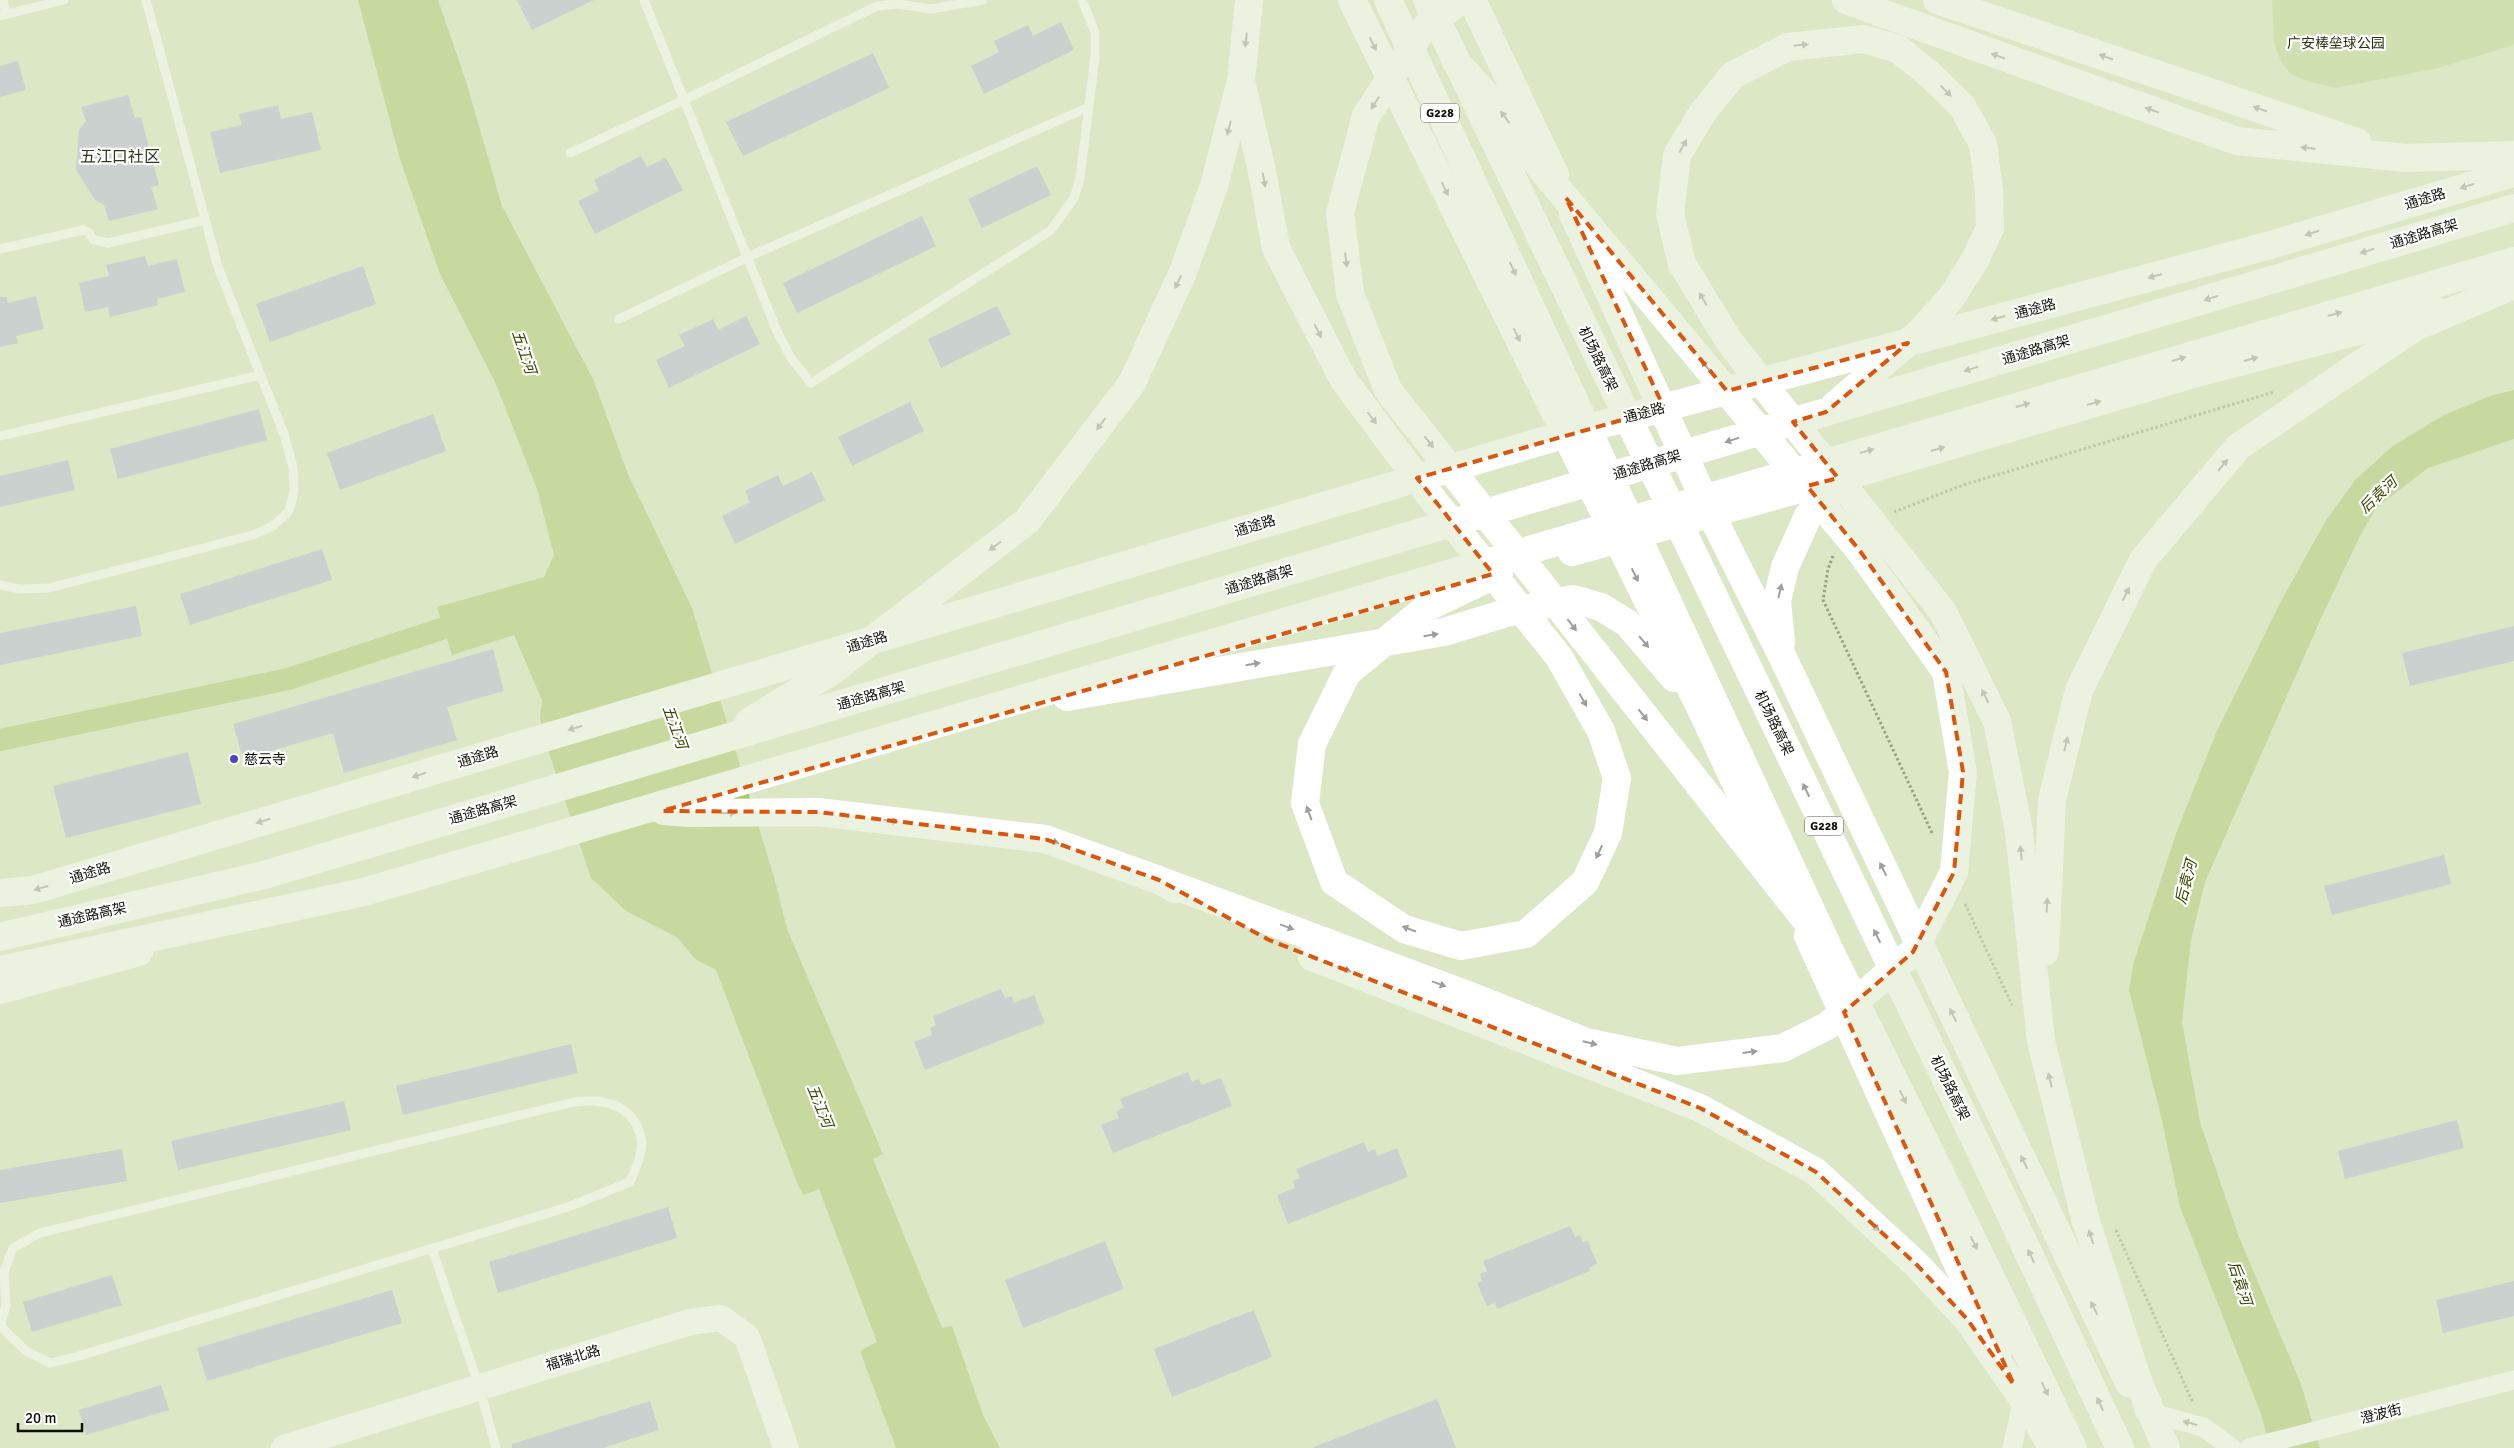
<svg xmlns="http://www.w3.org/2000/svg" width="2514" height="1448" viewBox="0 0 2514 1448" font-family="Signika,'Noto Sans SC',sans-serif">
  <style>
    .green { fill: #c4d898 }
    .water { fill: #adc76d }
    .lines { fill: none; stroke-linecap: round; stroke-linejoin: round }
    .canal { stroke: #adc76d; stroke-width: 22 }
    .building { fill: #b3b7d7 }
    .path { stroke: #9aa389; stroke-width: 3; stroke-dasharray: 2.5 2.5; stroke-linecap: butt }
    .lane { stroke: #fff; stroke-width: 9 }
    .street { stroke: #fff; stroke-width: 19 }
    .secondary { stroke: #fff; stroke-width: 26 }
    .primary { stroke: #fff; stroke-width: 28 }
    .highway { stroke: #fff; stroke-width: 28 }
    .oneway { fill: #9e9f9b }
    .marked { fill: none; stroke: #dd550c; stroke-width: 4; stroke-dasharray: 10 6; stroke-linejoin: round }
    .poi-dot { fill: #4f46bd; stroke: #fff; stroke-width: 2 }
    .labels { text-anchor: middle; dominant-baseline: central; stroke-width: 4.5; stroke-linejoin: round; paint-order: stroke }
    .shield { fill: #fff; stroke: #565851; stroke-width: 1 }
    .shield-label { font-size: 12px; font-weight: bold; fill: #0d1006 }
    .park-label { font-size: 14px; fill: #29330c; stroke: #fff }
    .street-label { font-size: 14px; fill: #0d1006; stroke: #fff }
    .poi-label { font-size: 14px; fill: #0d1006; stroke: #fff; text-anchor: start }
    .water-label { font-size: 15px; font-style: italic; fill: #364500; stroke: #fff }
    .quarter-label { font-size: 16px; fill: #2f371c; stroke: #fff }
  </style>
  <rect width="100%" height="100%" fill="#dce7c6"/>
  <path class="green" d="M2272,0H2514V45L2435,69L2335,88L2306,81L2291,74L2281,62L2274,42Z"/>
  <path class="water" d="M358,0H438L466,81L502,206L593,379L628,474L692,608L774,877L787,929L883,1154L873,1159L942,1328L952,1326L983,1415L1000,1448H896L860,1351L877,1342L819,1189L803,1195L798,1185L716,970L695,959L678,938L626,911L591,878L549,753L540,718L542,700L514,635L452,655L437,607L544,577L554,555L537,489L495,382L440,274L400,159Z
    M2514,390V439L2428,468L2376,508L2359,538L2322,616L2205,882L2191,940L2182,1022L2200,1122L2239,1237L2301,1384L2320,1448H2270L2261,1414L2180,1207L2161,1116L2129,990L2134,961L2177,831L2217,731L2280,603L2325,522L2355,480L2393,446L2444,415L2493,395Z"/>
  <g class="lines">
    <path class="canal" d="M0,740L288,679L472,619"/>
  </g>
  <path class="building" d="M517,0H594L532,30Z
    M1061,22L1074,50L984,94L971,66L999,52L994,41L1028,25L1033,36Z
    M873,53L889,88L743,156L726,122Z
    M18,61L26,90L0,97V66Z
    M128,95L135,118L141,117L159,185L151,187L158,209L109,221L104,205L95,200L76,170L79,130L86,121L81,107Z
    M278,105L281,119L312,112L321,150L220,173L210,132L242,125L239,114Z
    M641,156L647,167L666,158L683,190L595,234L578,201L599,191L594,180Z
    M1037,166L1051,195L982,228L968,199Z
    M922,216L936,246L797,313L783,283Z
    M145,256L148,266L177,259L185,292L157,299L158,305L110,317L108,307L85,312L79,283L109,276L106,265Z
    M363,266L376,304L270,342L256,304Z
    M36,296L44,329L16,336L18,343L0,347V297H7L8,303Z
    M997,306L1011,334L941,368L928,339Z
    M746,316L760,344L669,388L656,360L685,346L679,335L713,319L718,330Z
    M910,402L924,431L852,466L838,437Z
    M259,409L267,440L118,479L110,449Z
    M433,414L446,451L340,490L327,453Z
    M68,460L75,490L0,507V476Z
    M812,472L825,500L735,544L722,516L750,502L745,491L778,475L783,486Z
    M322,549L332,580L190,625L180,594Z
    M136,606L142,636L0,665V633Z
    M2514,626V661L2410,686L2402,653Z
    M493,649L504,691L447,707L457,740L344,773L333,733L243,759L233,724Z
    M188,752L201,804L66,838L53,786Z
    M2444,855L2451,884L2332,915L2324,886Z
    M1001,989L1005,998L1012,996L1014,1003L1034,995L1045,1023L925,1070L914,1042L932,1035L930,1028L936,1025L933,1016Z
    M571,1044L578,1073L403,1115L396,1086Z
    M1188,1072L1192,1082L1199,1079L1201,1085L1221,1078L1232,1106L1113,1153L1101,1125L1119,1118L1116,1111L1124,1108L1120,1099Z
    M344,1101L351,1130L178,1170L171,1141Z
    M2457,1120L2464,1148L2345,1179L2338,1151Z
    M1364,1142L1368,1152L1375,1149L1377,1156L1397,1148L1408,1177L1288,1224L1277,1195L1295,1188L1293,1181L1300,1178L1296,1169Z
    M122,1149L127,1181L0,1203V1170Z
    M668,1207L677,1238L498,1293L489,1262Z
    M1570,1226L1575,1237L1580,1235L1583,1242L1588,1241L1597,1264L1589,1268L1590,1271L1497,1309L1495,1303L1487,1306L1477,1283L1482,1281L1480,1274L1487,1271L1483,1261Z
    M1105,1241L1124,1289L1023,1328L1005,1280Z
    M112,1275L122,1305L32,1332L23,1302Z
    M2514,1281V1316L2443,1333L2436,1300Z
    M392,1290L402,1323L207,1381L197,1348Z
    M1254,1310L1272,1357L1172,1397L1154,1349Z
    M161,1385L169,1410L86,1435L79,1410Z
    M1437,1399L1456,1448H1314V1447Z
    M650,1401L659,1430L603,1448H512V1444Z"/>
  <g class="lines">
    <path class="path" d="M1894,512L1963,485L2274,392
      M1833,556L1828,569L1823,600L1933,835
      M1965,904L2012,1005
      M2116,1230L2193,1403"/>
    <path class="lane" d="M3,0L6,14
      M644,0L776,329L791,358L811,383L1050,231L1074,198L1080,178L1095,57V32L1082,0
      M0,16L64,0
      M570,153L684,100L877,6L898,4L931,9L983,0
      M0,249L83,230L88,232L94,240L108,243L205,220
      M619,319L748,257L1089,107
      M0,436L261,375
      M0,585L20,589L49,588L253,535L273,526L289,511L294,491L293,467L284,434L218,267L146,0
      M432,1249L479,1386L496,1448
      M0,1328L6,1305L4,1272L13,1248L40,1233L574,1102C603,1098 634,1104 641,1138C644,1151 635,1170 630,1182L568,1207L79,1356L50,1363L26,1351L1,1327"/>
    <path class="street" d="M2144,1411L2203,1427L2232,1448
      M2012,1448L2022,1403
      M2249,1448L2514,1380"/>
    <path class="secondary" d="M284,1448L690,1322L721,1318L747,1337L786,1448"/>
    <path class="primary" d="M1352,0L1701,709L1782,882
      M1472,0L1555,175
      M1573,214L1710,512L1782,656L2129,1383
      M1572,552L1847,476L2193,374L2436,311
      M1781,642L1777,601L1785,567L1808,516L1836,487
      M1067,697L1444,632L1506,613L1573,599L1601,607L1627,623L1674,678
      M0,893L33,890L1566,434L2267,246L2514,173
      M1808,936L1998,1352
      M0,990L139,952"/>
    <path class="highway" d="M1388,0L1829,949L1947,1187L2073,1448
      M1427,0L1991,1173L2120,1448
      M1461,0L1422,30L1366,116L1340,213L1350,294L1388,390L1804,918
      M1846,0L2237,141L2406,158L2514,155
      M1937,0L2357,142
      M1241,81L1261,166L1276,248L1343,379L1434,501L1559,657L1601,731L1617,778L1608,833L1585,882L1526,934L1461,946L1404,929L1334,882L1305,803L1312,744L1347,673L1426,608L1499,573
      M1835,405L1920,332L1951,298L1975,260L1990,228L1989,191L1983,144L1962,106L1928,73L1898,49L1864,39L1788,47L1733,75L1703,112L1677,155L1670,214L1682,264L1729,341L1943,612L1997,721L2019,831L2041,1041L2085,1218L2137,1378L2166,1448
      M749,722L832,671L1027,521L1132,383L1183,272L1214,186L1241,81L1249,0
      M664,811L689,813L818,812L1045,839L1159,880L1175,889
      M1159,880L1468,995L1586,1042L1677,1061L1783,1048L1827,1026L1913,952L1954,872L1963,772L1946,672L1860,551L1543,171L1497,107L1456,62
      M0,937L264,875L2514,208
      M2045,952L2052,800L2079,690L2143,560L2238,447L2415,327L2514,285
      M1312,957L1700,1108L1816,1172L1917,1265L1967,1319L2033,1413L2052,1448
      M0,970L364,892L2514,261"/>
  </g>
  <defs><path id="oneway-solid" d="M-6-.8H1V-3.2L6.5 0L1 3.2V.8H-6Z" transform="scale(1.25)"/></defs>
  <g class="oneway">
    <use href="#oneway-solid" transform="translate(1246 40) rotate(97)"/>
    <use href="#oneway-solid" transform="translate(1373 44) rotate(64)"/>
    <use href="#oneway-solid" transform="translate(1801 45) rotate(-6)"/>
    <use href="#oneway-solid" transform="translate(1998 56) rotate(-160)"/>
    <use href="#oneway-solid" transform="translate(2106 57) rotate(-161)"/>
    <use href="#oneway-solid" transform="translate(1946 91) rotate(45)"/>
    <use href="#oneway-solid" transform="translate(1375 103) rotate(123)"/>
    <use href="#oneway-solid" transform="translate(2260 109) rotate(-161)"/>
    <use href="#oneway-solid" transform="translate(2152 110) rotate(-160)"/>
    <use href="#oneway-solid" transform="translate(1505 117) rotate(-126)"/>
    <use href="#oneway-solid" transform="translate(1229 128) rotate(104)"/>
    <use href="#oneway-solid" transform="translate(1683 146) rotate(-60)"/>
    <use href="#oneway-solid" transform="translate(2308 148) rotate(-174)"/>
    <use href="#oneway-solid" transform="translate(1264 180) rotate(80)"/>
    <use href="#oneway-solid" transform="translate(2467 186) rotate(163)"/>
    <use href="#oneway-solid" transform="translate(1445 189) rotate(64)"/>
    <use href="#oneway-solid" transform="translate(2312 233) rotate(163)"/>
    <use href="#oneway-solid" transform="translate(2367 251) rotate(163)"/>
    <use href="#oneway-solid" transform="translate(1346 260) rotate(83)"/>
    <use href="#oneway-solid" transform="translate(1513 269) rotate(65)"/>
    <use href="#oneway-solid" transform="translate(2155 276) rotate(165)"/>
    <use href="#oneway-solid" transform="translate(1178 282) rotate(115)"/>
    <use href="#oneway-solid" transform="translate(2211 298) rotate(163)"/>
    <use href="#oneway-solid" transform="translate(1703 299) rotate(-121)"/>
    <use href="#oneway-solid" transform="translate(2335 314) rotate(-16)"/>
    <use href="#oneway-solid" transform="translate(1998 318) rotate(165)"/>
    <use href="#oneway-solid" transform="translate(1318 331) rotate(63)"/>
    <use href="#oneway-solid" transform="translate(1517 335) rotate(64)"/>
    <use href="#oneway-solid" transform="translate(2179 359) rotate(-16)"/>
    <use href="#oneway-solid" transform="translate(2251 359) rotate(-15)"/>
    <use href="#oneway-solid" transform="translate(1706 366) rotate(-130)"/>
    <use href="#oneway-solid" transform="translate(1971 369) rotate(163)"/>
    <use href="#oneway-solid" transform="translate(2094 403) rotate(-16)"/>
    <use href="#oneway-solid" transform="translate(2023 405) rotate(-16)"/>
    <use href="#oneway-solid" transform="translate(1372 418) rotate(53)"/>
    <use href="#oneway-solid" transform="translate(1101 424) rotate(127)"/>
    <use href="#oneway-solid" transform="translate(1732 440) rotate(163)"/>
    <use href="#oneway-solid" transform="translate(1429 442) rotate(52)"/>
    <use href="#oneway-solid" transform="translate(1938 449) rotate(-16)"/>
    <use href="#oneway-solid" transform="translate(1867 451) rotate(-16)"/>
    <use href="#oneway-solid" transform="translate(2223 465) rotate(-50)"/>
    <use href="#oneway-solid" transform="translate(995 546) rotate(143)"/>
    <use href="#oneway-solid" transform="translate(1635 575) rotate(64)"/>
    <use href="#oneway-solid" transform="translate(1780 591) rotate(-77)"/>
    <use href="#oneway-solid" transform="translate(2126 594) rotate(-64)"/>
    <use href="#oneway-solid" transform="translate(1572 625) rotate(52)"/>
    <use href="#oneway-solid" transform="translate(1431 635) rotate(-9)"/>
    <use href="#oneway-solid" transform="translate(1644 642) rotate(50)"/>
    <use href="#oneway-solid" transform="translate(1253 664) rotate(-9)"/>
    <use href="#oneway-solid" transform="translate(1985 696) rotate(-117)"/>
    <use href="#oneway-solid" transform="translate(1583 700) rotate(61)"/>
    <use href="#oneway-solid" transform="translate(1643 715) rotate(52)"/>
    <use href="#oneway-solid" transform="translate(575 728) rotate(163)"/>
    <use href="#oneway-solid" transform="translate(2066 744) rotate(-77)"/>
    <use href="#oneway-solid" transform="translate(419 775) rotate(163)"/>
    <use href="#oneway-solid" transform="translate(1806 790) rotate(-116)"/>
    <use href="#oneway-solid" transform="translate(729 813) rotate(-1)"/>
    <use href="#oneway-solid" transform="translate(1309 813) rotate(-110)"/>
    <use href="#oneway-solid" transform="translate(263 821) rotate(163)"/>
    <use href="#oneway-solid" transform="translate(891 821) rotate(7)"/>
    <use href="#oneway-solid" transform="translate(1052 841) rotate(19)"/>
    <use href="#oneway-solid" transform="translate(1599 852) rotate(115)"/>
    <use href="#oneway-solid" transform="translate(2021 853) rotate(-96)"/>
    <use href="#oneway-solid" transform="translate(1883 869) rotate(-116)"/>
    <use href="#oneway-solid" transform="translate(41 888) rotate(164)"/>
    <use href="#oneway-solid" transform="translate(2047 905) rotate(-87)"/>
    <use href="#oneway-solid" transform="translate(1287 927) rotate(20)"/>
    <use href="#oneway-solid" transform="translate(1409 929) rotate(-159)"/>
    <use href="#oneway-solid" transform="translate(1877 936) rotate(-116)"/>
    <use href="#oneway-solid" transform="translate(1344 969) rotate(21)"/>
    <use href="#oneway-solid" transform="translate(1439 984) rotate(20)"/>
    <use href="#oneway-solid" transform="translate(1953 1015) rotate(-116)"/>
    <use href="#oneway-solid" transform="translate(1590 1043) rotate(14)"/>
    <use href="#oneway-solid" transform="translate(1750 1052) rotate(-7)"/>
    <use href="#oneway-solid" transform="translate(2050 1080) rotate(-104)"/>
    <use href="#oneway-solid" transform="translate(1903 1097) rotate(64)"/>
    <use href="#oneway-solid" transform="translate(1743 1132) rotate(29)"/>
    <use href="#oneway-solid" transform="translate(2024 1162) rotate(-116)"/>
    <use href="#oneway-solid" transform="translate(1874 1226) rotate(43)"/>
    <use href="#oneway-solid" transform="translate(2091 1237) rotate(-108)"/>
    <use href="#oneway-solid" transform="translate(1974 1243) rotate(64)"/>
    <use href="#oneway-solid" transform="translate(2031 1256) rotate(-115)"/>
    <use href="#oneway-solid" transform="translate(2094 1308) rotate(-116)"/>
    <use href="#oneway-solid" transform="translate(2045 1389) rotate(64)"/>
    <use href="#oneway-solid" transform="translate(2100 1404) rotate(-115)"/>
    <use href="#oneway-solid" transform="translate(2190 1423) rotate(-165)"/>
  </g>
  <path d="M0 0H2514V1448H0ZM1566,198L1727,391L1908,343L1826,412L1793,422L1838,478L1807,486L1860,551L1946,672L1963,772L1954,872L1913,952L1844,1012L2014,1385L1967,1319L1917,1265L1816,1172L1700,1108L1269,940L1159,880L1045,839L818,812L662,811L1493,574L1417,478L1664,408Z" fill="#dce7c6" fill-opacity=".55" fill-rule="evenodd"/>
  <path class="marked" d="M1566,198L1727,391L1908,343L1826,412L1793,422L1838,478L1807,486L1860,551L1946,672L1963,772L1954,872L1913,952L1844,1012L2014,1385L1967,1319L1917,1265L1816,1172L1700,1108L1269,940L1159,880L1045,839L818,812L662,811L1493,574L1417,478L1664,408Z"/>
  <circle class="poi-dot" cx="234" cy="759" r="5"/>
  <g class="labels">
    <g class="shield">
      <rect x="1421" y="103.5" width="38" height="19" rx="4"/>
      <rect x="1805" y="816.5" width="38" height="19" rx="4"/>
    </g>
    <g class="shield-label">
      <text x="1440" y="113">G228</text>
      <text x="1824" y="826">G228</text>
    </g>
    <g class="park-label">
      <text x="2336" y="43">广安棒垒球公园</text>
    </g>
    <g class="street-label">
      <text transform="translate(2425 199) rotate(-17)">通途路</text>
      <text transform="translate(2424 234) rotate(-17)">通途路高架</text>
      <text transform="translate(2035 309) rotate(-15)">通途路</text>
      <text transform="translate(2036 350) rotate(-17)">通途路高架</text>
      <text transform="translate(1598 359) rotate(64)">机场路高架</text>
      <text transform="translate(1644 413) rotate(-15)">通途路</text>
      <text transform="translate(1647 465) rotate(-17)">通途路高架</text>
      <text transform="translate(1255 526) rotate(-17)">通途路</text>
      <text transform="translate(1259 580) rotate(-17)">通途路高架</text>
      <text transform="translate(867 642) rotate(-17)">通途路</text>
      <text transform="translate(871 696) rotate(-16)">通途路高架</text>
      <text transform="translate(1774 723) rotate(64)">机场路高架</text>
      <text transform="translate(478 757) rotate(-17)">通途路</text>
      <text transform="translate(483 810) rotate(-16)">通途路高架</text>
      <text transform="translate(90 873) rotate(-17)">通途路</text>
      <text transform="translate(92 915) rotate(-13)">通途路高架</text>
      <text transform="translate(1950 1088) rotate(64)">机场路高架</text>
      <text transform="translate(573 1358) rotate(-17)">福瑞北路</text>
      <text transform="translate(2381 1414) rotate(-14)">澄波街</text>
    </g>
    <g class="poi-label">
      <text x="244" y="759">慈云寺</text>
    </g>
    <g class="water-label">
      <text transform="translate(524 352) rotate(71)">五江河</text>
      <text transform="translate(2378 495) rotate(-43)">后袁河</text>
      <text transform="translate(675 727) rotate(70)">五江河</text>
      <text transform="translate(2186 882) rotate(-75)">后袁河</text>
      <text transform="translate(820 1106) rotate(68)">五江河</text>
      <text transform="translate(2240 1283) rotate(72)">后袁河</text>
    </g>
    <g class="quarter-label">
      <text x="120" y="157">五江口社区</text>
    </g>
  </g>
  <path d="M18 1423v8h64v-8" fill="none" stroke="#0d1006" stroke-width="2.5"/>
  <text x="25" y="1423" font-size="15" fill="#0d1006" stroke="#ffffff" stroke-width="4" paint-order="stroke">20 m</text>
</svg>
